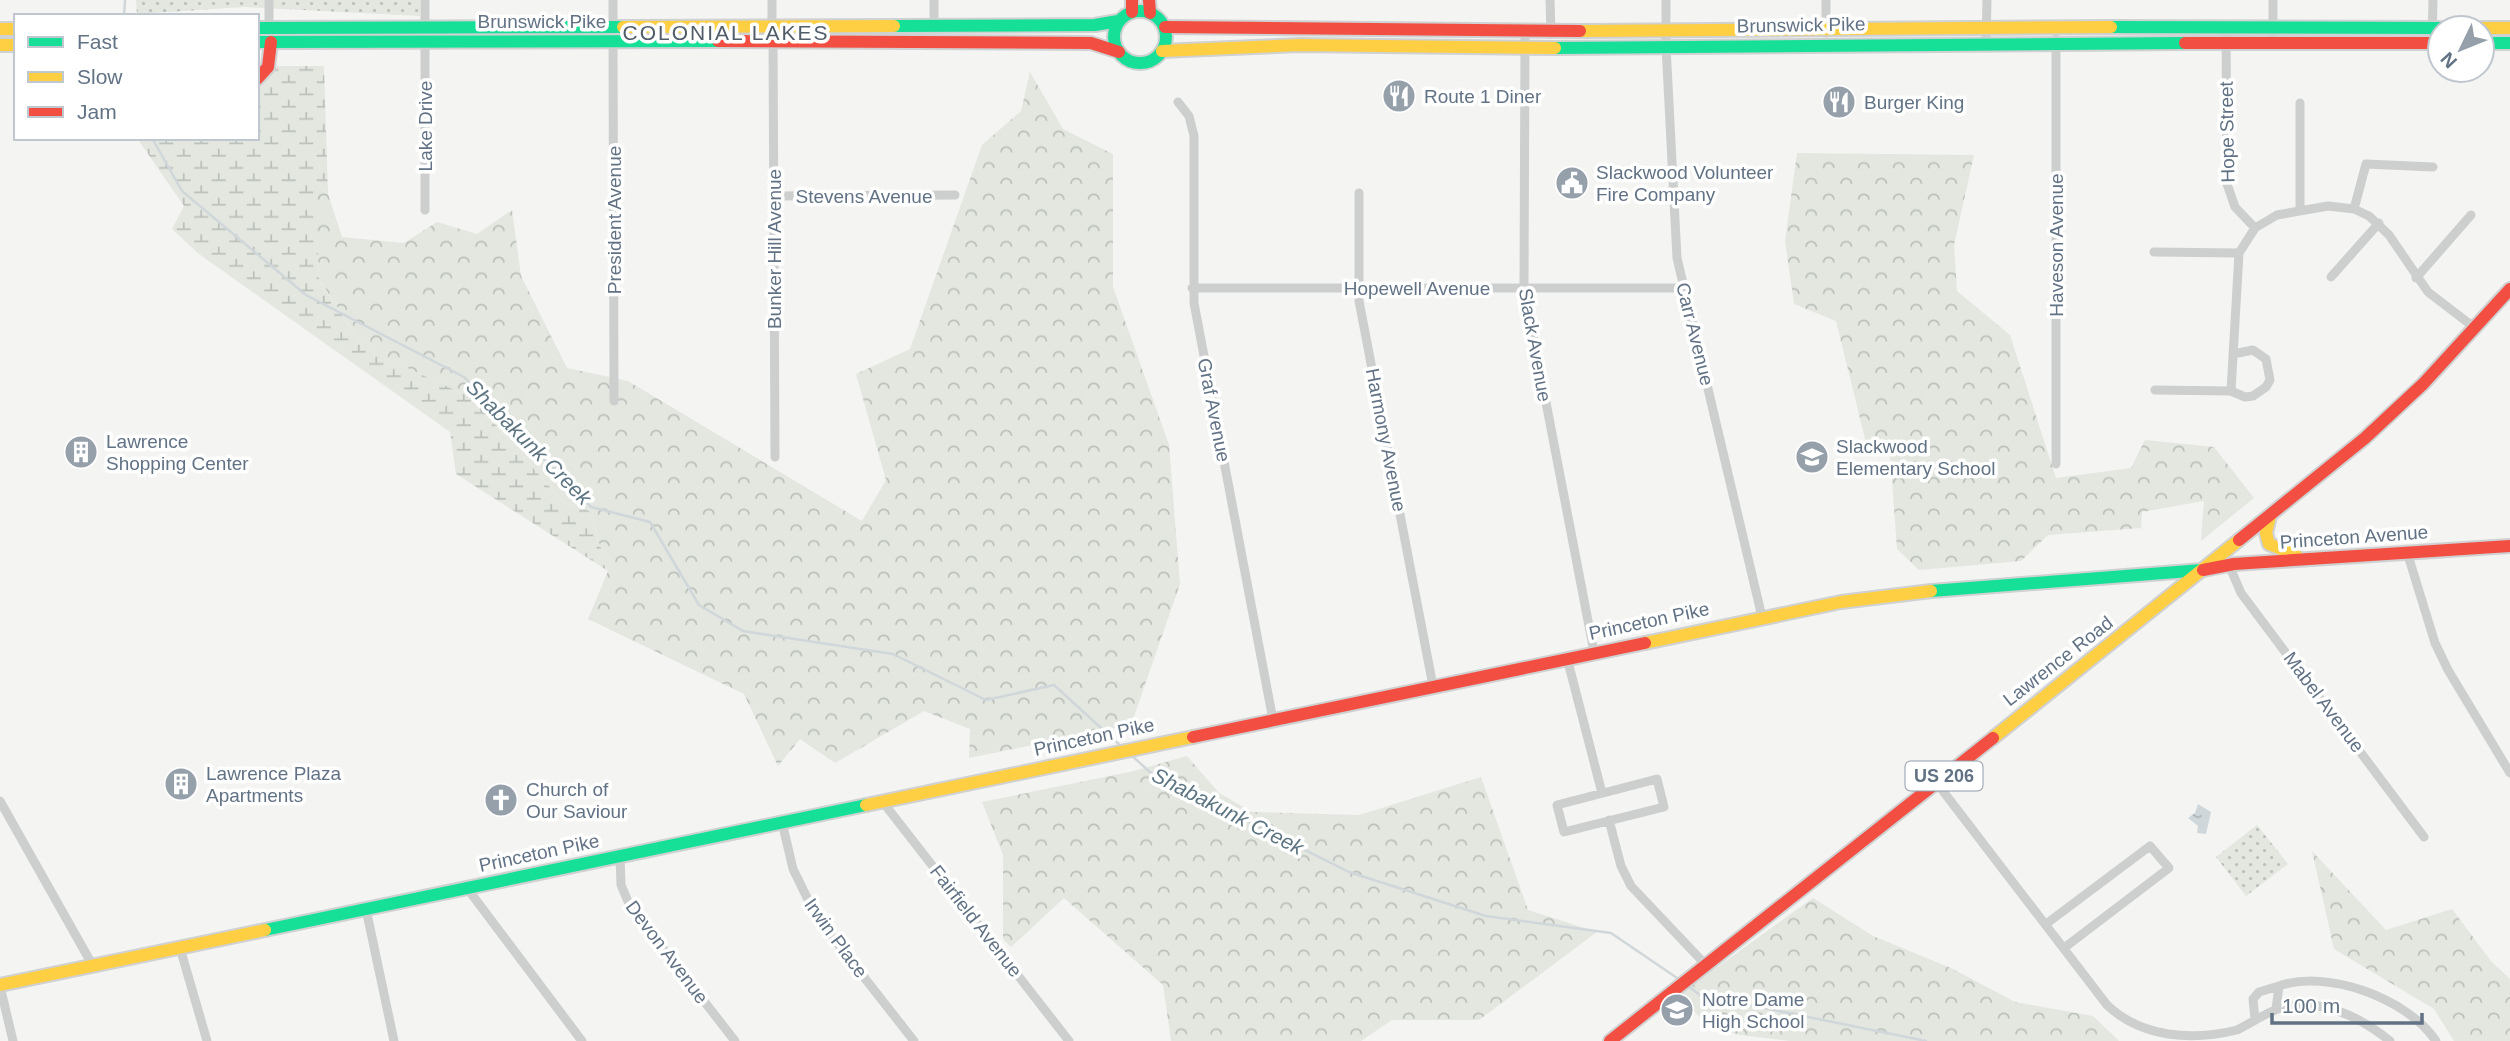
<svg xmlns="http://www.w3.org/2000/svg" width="2510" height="1041" viewBox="0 0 2510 1041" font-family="Helvetica,sans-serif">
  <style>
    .forest { fill: url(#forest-crowns) }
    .wetland { fill: url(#wetland-marsh) }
    .park { fill: url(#park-dots) }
    .water { fill: url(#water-ripples) }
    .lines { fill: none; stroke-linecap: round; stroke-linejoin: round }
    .stream { stroke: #d0d7da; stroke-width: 2.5 }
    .fast-casing { stroke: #cfd1d2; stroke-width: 16 }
    .slow-casing { stroke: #cfd1d2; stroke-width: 16 }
    .jam-casing { stroke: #cfd1d2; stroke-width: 16 }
    .street { stroke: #cdcfcf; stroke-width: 9 }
    .fast { stroke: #16e098; stroke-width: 12 }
    .slow { stroke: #ffcf43; stroke-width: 12 }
    .jam { stroke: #f24e42; stroke-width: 12 }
    .labels { text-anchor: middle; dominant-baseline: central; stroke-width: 7; stroke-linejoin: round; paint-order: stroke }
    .shield { fill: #fff; stroke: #919caa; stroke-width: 2 }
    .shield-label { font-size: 18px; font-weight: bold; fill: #627285 }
    .street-label { font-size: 19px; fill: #627285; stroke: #fff }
    .poi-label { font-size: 19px; fill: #627285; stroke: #fff; text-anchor: start }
    .neighbourhood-label { font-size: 21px; letter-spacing: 2px; fill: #505c69; stroke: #fff }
    .water-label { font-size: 21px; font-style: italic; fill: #5d7582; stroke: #fff }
  </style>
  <defs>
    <pattern id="forest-crowns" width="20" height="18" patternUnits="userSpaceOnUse" patternTransform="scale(1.75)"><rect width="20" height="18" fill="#e3e7e0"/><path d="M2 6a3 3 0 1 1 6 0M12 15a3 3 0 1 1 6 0" fill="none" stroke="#bbc0bb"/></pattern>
    <pattern id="wetland-marsh" width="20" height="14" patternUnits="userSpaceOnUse" patternTransform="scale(1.75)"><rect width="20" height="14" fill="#e3e7e0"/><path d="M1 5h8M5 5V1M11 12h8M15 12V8" fill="none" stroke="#bbc0bb"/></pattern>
    <pattern id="park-dots" width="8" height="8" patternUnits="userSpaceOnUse" patternTransform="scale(1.75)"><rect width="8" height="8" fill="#e3e7e0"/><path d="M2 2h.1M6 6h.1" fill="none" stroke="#bbc0bb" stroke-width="1.8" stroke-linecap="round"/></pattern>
    <pattern id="water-ripples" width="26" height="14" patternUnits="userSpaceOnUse" patternTransform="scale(1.75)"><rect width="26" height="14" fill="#d0d7da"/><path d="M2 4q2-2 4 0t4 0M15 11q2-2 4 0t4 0" fill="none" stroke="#acb3b6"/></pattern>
  </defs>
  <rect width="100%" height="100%" fill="#f4f4f2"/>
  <path class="forest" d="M1030,72L1063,129L1113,154V287L1169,445L1180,584L1131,725L969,758L970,729L924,711L835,763L800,739L778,766L744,694L588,619L608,571L589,511L562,501L472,398L364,348L319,279L314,180L328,194L342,237L404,243L437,222L477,234L512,210L521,276L567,368L628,381L862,521L886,480L856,374L910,349L982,145L1021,111Z
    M1797,153L1974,155L1954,245L1957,291L2010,335L2056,478L2131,468L2145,440L2214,447L2254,498L2201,541L2204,501L2142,512L2141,528L2048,535L2021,561L1919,570L1897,549L1890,453L1868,451L1836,321L1794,304L1785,241Z
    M1187,756L1219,793L1252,812L1359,815L1481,777L1528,910L1597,932L1479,1020H1392L1361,1041H1171L1163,985L1064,898L1011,947L1003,939V855L982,802L1134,771Z
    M2312,851L2386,930L2452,909L2491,961L2510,979V1041H2454L2434,1009L2334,949Z
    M1813,898L1873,936L1951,968L2015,1002L2093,1016L2119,1041H1790L1740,1035L1706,1025L1680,994Z"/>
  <path class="wetland" d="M257,66H324L328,194L315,181L319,280L364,348L472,398L562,501L589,511L608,571L456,474L450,432L199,254L172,229L184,206L137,138H257Z"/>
  <path class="park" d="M136,0H420V16L244,7L137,14Z
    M2257,825L2288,864L2246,896L2216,857Z"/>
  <path class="water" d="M2198,804L2211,812L2206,834L2197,833L2198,826L2188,818L2195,813Z"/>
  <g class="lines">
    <path class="stream" d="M124,16L125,0
      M152,138L182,191L306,295L464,377L591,507L650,522L699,605L743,631L893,654L986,700L1054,685L1123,748
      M1131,755L1151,773L1349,872L1486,916L1611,933L1680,980
      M1688,986L1700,995L1926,1041"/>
    <defs>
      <path id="fast" d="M1114 37a26 26 0 1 1 52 0a26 26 0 1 1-52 0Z
        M894,26L1095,25L1118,21
        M2111,27L2440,28
        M257,28L623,27
        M257,42L718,41
        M2482,43H2510
        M1555,48L2185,43
        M1931,591L2202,570
        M265,930L866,805"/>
      <path id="slow" d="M623,27L894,26
        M2482,28H2510
        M0,29H16
        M1580,31L2111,27
        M0,45H16
        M1162,51L1299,45L1555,48
        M2270,516L2266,533L2269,544L2296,555
        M1645,643L1841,602L1931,591
        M1993,738L2239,540
        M866,805L1193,737
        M0,985L265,930"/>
      <path id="jam" d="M1132,0V12
        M1149,0L1150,13
        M1165,27L1580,31
        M718,41L1091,43L1119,52
        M2185,43H2440
        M257,79L268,67L271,42
        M2239,540L2365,438L2423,384L2510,289
        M2203,570L2234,564L2510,546
        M1193,737L1645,643
        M1610,1041L1993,738"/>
    </defs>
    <use href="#fast" class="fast-casing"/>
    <use href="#slow" class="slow-casing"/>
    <use href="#jam" class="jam-casing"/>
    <path class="street" d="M269,0V30
      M613,0V26
      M772,0V26
      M934,0V28
      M1550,0L1551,34
      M1666,0V46L1677,258L1762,617
      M425,27V0
      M2226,28L2227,184L2235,207L2255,228
      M1525,32L1524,288L1594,652
      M1826,33V0
      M613,40L614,401
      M773,40L775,457
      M1986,42L1987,0
      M2273,43V0
      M2432,43L2433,0
      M1178,102L1189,116L1194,136V303L1273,720
      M1359,193V301L1433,686
      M773,196L955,195
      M2354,209L2366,164L2433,167
      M425,210V41
      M2300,211V103
      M2154,252L2239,253
      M2331,277L2379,223
      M2416,278L2471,215
      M1192,288H1683
      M2155,390L2231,391L2245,397L2253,396L2266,387L2270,380L2266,359L2253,350L2233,354
      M2231,391L2239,253L2255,228L2277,215L2328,206L2354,209L2369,216L2389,235L2428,292L2475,328
      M2056,464V39
      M2407,552L2435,643L2448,670L2510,773
      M2229,565L2241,593L2424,837
      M1567,658L1602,793
      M1657,779L1664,807L1564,832L1557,805Z
      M1936,782L2107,1005C2142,1038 2192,1041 2237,1030C2257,1020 2273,1007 2296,1005C2332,1003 2364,1020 2390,1041
      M0,801L93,966
      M882,801L1069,1041
      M1609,820L1621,866L1631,886L1705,964
      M782,822L793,869L816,916L914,1041
      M620,856L621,885L630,906L735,1041
      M467,888L582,1041
      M366,909L394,1041
      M2046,924L2150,846L2169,868L2064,948
      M180,948L207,1041
      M0,986L13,1041
      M2276,1009L2279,986C2327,969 2407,998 2436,1041
      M2255,1019L2253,999L2259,992L2279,986"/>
    <use href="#fast" class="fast"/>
    <use href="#slow" class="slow"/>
    <use href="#jam" class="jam"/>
  </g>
  <defs>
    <symbol id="restaurant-disc" viewBox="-11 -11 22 22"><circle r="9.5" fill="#95a0ab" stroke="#fff"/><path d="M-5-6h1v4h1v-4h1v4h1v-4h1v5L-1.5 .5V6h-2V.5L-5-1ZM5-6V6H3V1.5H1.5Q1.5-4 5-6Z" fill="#fff"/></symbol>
    <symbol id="civic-disc" viewBox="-11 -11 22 22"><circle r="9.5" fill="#95a0ab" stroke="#fff"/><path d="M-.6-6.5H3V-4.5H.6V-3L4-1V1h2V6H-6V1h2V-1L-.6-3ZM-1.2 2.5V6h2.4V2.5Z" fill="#fff"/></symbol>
    <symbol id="building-disc" viewBox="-11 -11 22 22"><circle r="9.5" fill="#95a0ab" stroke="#fff"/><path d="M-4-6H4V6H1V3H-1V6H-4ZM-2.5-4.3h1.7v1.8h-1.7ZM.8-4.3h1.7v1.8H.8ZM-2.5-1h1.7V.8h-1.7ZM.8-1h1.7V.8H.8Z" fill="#fff"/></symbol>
    <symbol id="school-disc" viewBox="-11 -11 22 22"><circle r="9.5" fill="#95a0ab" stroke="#fff"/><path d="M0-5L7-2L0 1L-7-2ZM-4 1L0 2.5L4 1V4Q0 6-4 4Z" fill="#fff"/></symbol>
    <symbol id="church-disc" viewBox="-11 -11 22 22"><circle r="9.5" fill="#95a0ab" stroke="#fff"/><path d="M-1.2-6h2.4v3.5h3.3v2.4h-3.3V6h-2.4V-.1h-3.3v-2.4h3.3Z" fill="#fff"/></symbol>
  </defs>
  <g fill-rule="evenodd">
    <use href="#restaurant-disc" x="1380" y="77" width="38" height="38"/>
    <use href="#restaurant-disc" x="1820" y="83" width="38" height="38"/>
    <use href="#civic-disc" x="1553" y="164" width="38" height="38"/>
    <use href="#building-disc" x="62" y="433" width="38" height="38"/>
    <use href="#school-disc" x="1793" y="438" width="38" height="38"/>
    <use href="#building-disc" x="162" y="765" width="38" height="38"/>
    <use href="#church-disc" x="482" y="781" width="38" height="38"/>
    <use href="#school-disc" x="1658" y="991" width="38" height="38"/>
  </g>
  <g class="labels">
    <rect class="shield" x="1905.5" y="761.5" width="77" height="29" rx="5"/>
    <g class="shield-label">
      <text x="1944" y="776">US 206</text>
    </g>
    <g class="street-label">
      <text x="542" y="21">Brunswick Pike</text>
      <text transform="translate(1801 25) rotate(-1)">Brunswick Pike</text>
      <text transform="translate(425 126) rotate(-90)">Lake Drive</text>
      <text transform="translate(2227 132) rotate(-91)">Hope Street</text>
      <text x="864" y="196">Stevens Avenue</text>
      <text transform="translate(614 220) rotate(-90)">President Avenue</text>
      <text transform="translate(2056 245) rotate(-90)">Haveson Avenue</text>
      <text transform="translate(774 249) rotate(-90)">Bunker Hill Avenue</text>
      <text x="1417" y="288">Hopewell Avenue</text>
      <text transform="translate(1695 334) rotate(76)">Carr Avenue</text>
      <text transform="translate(1535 345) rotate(80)">Slack Avenue</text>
      <text transform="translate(1214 410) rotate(79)">Graf Avenue</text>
      <text transform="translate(1386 440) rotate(79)">Harmony Avenue</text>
      <text transform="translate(2354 537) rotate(-4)">Princeton Avenue</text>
      <text transform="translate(1649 621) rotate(-12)">Princeton Pike</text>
      <text transform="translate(2058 661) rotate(-38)">Lawrence Road</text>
      <text transform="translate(2324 702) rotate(53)">Mabel Avenue</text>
      <text transform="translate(1094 737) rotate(-12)">Princeton Pike</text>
      <text transform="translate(539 853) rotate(-12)">Princeton Pike</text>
      <text transform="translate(976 921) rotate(52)">Fairfield Avenue</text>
      <text transform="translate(836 938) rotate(54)">Irwin Place</text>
      <text transform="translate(667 952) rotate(53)">Devon Avenue</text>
    </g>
    <g class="poi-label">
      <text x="1424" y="96">Route 1 Diner</text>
      <text x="1864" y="102">Burger King</text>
      <text x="1596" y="172">Slackwood Volunteer<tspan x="1596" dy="22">Fire Company</tspan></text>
      <text x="106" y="441">Lawrence<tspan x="106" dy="22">Shopping Center</tspan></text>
      <text x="1836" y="446">Slackwood<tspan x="1836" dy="22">Elementary School</tspan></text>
      <text x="206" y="773">Lawrence Plaza<tspan x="206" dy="22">Apartments</tspan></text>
      <text x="526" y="789">Church of<tspan x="526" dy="22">Our Saviour</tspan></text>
      <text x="1702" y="999">Notre Dame<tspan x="1702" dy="22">High School</tspan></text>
    </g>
    <g class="neighbourhood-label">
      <text x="726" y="32">COLONIAL LAKES</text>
    </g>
    <g class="water-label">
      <text transform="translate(529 442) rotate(45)">Shabakunk Creek</text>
      <text transform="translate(1228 811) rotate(27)">Shabakunk Creek</text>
    </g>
  </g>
  <rect x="14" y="14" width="245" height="126" fill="#ffffff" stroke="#c0c7ce" stroke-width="2"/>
  <rect x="28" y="37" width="35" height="10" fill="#16e098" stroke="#c0c7ce" stroke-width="2"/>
  <text x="77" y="49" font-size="21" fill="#627285">Fast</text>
  <rect x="28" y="72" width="35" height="10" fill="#ffcf43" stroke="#c0c7ce" stroke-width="2"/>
  <text x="77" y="84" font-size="21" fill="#627285">Slow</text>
  <rect x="28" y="107" width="35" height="10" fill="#f24e42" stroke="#c0c7ce" stroke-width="2"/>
  <text x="77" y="119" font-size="21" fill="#627285">Jam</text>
  <g transform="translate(2461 49) rotate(227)"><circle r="33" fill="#ffffff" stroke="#c0c7ce" stroke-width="2"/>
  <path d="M0-5L12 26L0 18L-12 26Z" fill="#95a0ab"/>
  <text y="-10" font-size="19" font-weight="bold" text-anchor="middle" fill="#627285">N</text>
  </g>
  <path d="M2272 1013v10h150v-10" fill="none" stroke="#627285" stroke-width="3.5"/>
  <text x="2282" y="1013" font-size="21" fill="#627285" stroke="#ffffff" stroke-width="5" paint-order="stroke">100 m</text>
</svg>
